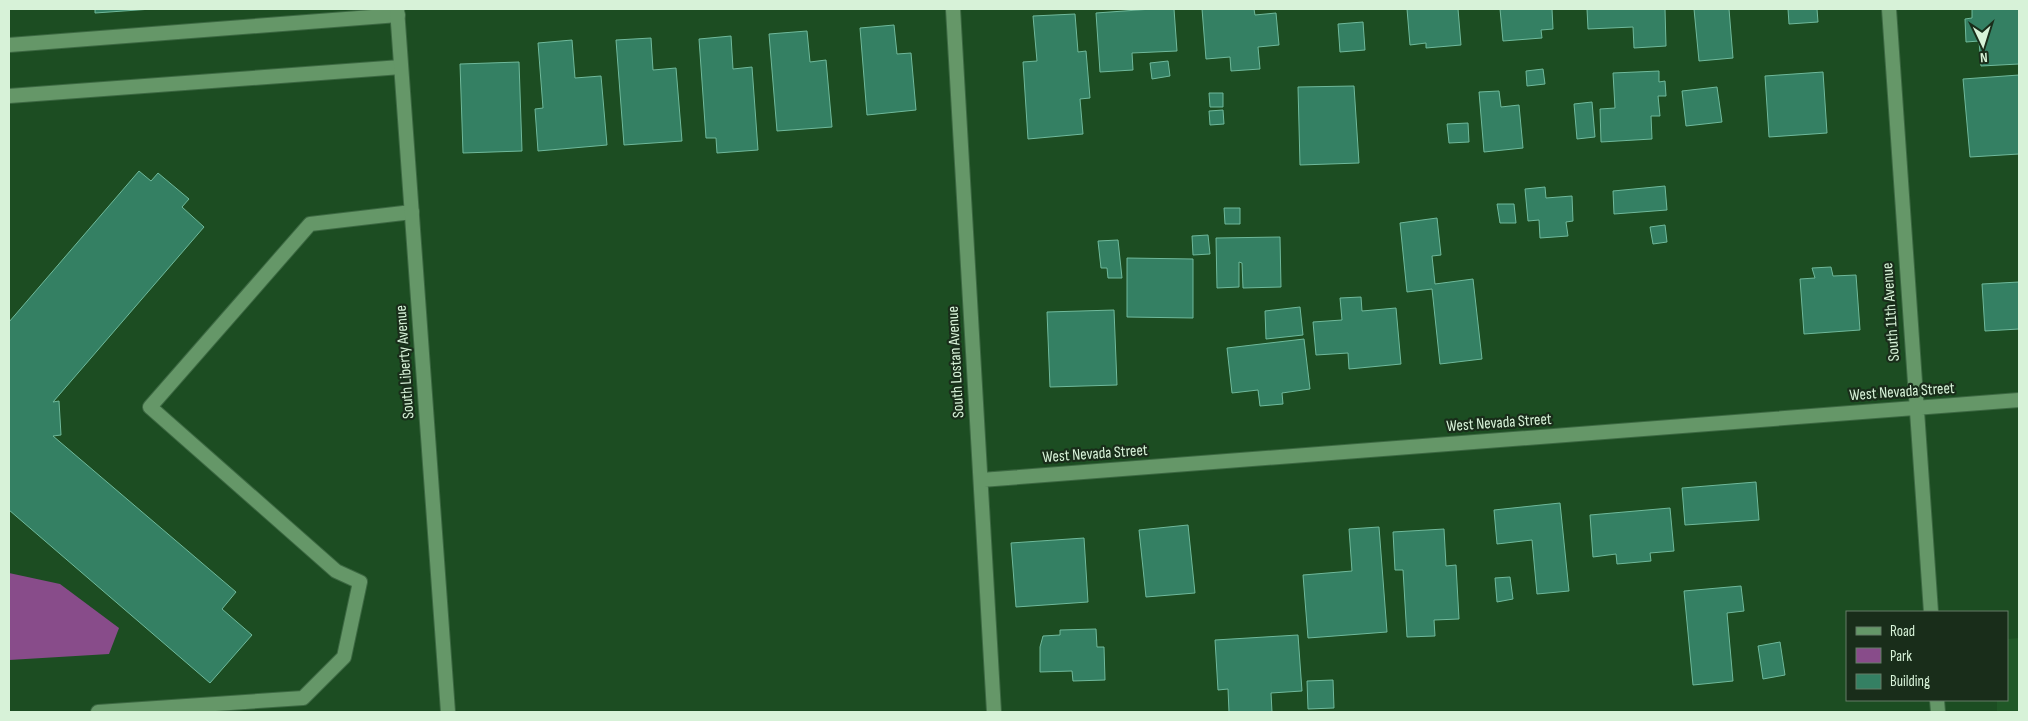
<svg xmlns="http://www.w3.org/2000/svg" width="2028" height="721" viewBox="0 0 2028 721" font-family="'Sofia Sans Condensed',sans-serif">
  <style>
    .built { fill: #205827 }
    .green { fill: #884c8a }
    .building { fill: #348063; stroke: #6fb99b }
    .lines { fill: none; stroke-linecap: round; stroke-linejoin: round }
    .service-casing { stroke: #3c6842; stroke-width: 16 }
    .minor-casing { stroke: #3c6842; stroke-width: 16 }
    .service { stroke: #659768; stroke-width: 14 }
    .minor { stroke: #659768; stroke-width: 14 }
    .labels { text-anchor: middle; dominant-baseline: central; stroke-width: 4.5; stroke-linejoin: round; paint-order: stroke }
    .street-label { font-size: 16px; fill: #d7f2d8; stroke: #192d1a }
  </style>
  <rect width="100%" height="100%" fill="#1c4d22"/>
  <path class="built" d="M2019,638V712H1997V700H2007V639Z"/>
  <path class="green" d="M9,573L60,584L119,628L109,654L9,660Z"/>
  <path class="building" d="M95,9H152L95,13Z
    M1152,9H1174L1177,51L1132,53L1133,70L1100,72L1096,13Z
    M1202,9H1254L1255,15L1276,13L1279,45L1258,47L1260,69L1231,71L1230,57L1206,59Z
    M1407,9H1458L1461,45L1426,48V43L1410,45Z
    M1500,9H1552L1553,29L1541,30L1542,38L1503,41Z
    M1587,9H1665L1666,46L1634,48L1633,27L1588,29Z
    M1694,9H1729L1733,58L1699,61Z
    M1788,9H1817L1818,22L1789,24Z
    M1972,9H2019V64L1981,66L1979,41L1966,42L1965,19L1972,18Z
    M1075,14L1078,52L1086,51L1090,98L1080,99L1083,134L1028,139L1023,62L1037,61L1033,16Z
    M1363,22L1365,50L1340,52L1338,24Z
    M894,25L897,54L911,53L916,110L867,115L860,28Z
    M807,31L810,62L826,60L832,127L777,131L769,34Z
    M731,36L733,69L752,67L758,150L717,153L716,138H706L699,39Z
    M651,38L653,70L676,68L682,141L624,145L616,40Z
    M572,40L575,78L601,76L607,145L538,151L535,109L543,108L538,43Z
    M1168,61L1170,76L1152,79L1150,63Z
    M519,62L522,151L463,153L460,64Z
    M1543,69L1545,84L1527,86L1526,71Z
    M1659,71V82L1665,81L1666,96H1658L1660,116H1651L1652,139L1601,142L1600,109L1615,108L1613,73Z
    M1823,72L1827,133L1769,137L1765,76Z
    M2019,75V154L1970,157L1963,79Z
    M1354,86L1359,163L1300,165L1298,87Z
    M1717,87L1722,122L1686,126L1682,91Z
    M1499,91L1501,107L1519,105L1523,148L1484,152L1479,92Z
    M1209,93H1223V107H1210Z
    M1592,102L1595,137L1577,139L1574,104Z
    M1223,110L1224,124L1210,125L1209,111Z
    M1468,123L1469,142L1449,143L1447,124Z
    M139,171L151,181L158,173L189,199L182,207L204,227L53,402L59,401L61,435L53,436L236,592L222,609L252,635L210,683L9,510V322Z
    M1665,186L1667,210L1614,214L1613,191Z
    M1545,187L1546,198L1572,196L1573,221L1566,222L1568,236L1540,238L1539,220L1528,221L1525,189Z
    M1497,204H1514L1516,223H1500Z
    M1224,208H1240V224H1225Z
    M1437,218L1441,255L1432,256L1435,284L1473,279L1482,359L1440,364L1432,289L1407,292L1400,223Z
    M1665,225L1667,242L1653,244L1650,227Z
    M1208,235L1210,254L1193,255L1192,236Z
    M1280,237L1281,287L1243,288L1242,263L1239,262V287L1217,288L1216,238Z
    M1118,240L1122,278H1108L1107,268H1101L1098,241Z
    M1127,258L1193,259V318L1127,317Z
    M1831,267L1833,276L1856,275L1860,330L1804,334L1800,279L1815,278L1812,268Z
    M2019,282V329L1985,331L1982,284Z
    M1361,297L1362,311L1396,308L1401,364L1349,369L1348,353L1316,355L1313,322L1342,320L1340,298Z
    M1300,307L1303,335L1266,339L1265,311Z
    M1114,310L1117,385L1050,387L1047,312Z
    M1304,339L1310,389L1282,393L1283,404L1260,406L1258,390L1232,393L1227,348Z
    M1756,482L1759,520L1685,525L1682,488Z
    M1560,503L1569,591L1537,594L1532,540L1497,544L1494,510Z
    M1670,508L1674,551L1650,553L1651,561L1617,564L1616,554L1593,557L1590,515Z
    M1188,525L1195,593L1146,597L1139,530Z
    M1379,527L1387,632L1308,638L1303,575L1352,571L1349,529Z
    M1444,529L1446,566L1456,565L1459,619L1434,620L1435,636L1407,637L1403,570H1395L1393,532Z
    M1084,538L1088,602L1016,607L1011,543Z
    M1510,577L1513,599L1497,602L1495,578Z
    M1741,586L1744,611L1727,613L1733,681L1693,685L1684,591Z
    M1096,629L1097,647H1104L1105,680L1073,681L1072,671L1040,672V647L1043,636L1060,635V630Z
    M1298,635L1302,691L1271,693L1272,712H1229L1228,689L1218,690L1215,640Z
    M1780,642L1785,675L1763,679L1758,646Z
    M1333,680L1334,708L1308,709L1307,681Z"/>
  <g class="lines">
    <defs>
      <path id="service" d="M9,45L398,15
        M9,96L401,67
        M98,712L303,698L344,657L360,582L336,571L150,407L310,224L412,212"/>
      <path id="minor" d="M397,9L448,712
        M953,9L994,712
        M1889,9L1931,612
        M981,480L2019,400
        M1937,700L1938,712"/>
    </defs>
    <use href="#service" class="service-casing"/>
    <use href="#minor" class="minor-casing"/>
    <use href="#service" class="service"/>
    <use href="#minor" class="minor"/>
  </g>
  <g class="labels">
    <g class="street-label">
      <text transform="translate(1891 312) rotate(-94)">South 11th Avenue</text>
      <text transform="translate(405 362) rotate(-94)">South Liberty Avenue</text>
      <text transform="translate(956 362) rotate(-93)">South Lostan Avenue</text>
      <text transform="translate(1902 392) rotate(-4)">West Nevada Street</text>
      <text transform="translate(1499 423) rotate(-4)">West Nevada Street</text>
      <text transform="translate(1095 454) rotate(-4)">West Nevada Street</text>
    </g>
  </g>
  <rect width="2028" height="721" fill="none" stroke="#d7f2d8" stroke-width="20"/>
  <rect x="1846" y="611" width="162" height="90" fill="#192d1a" stroke="#657c66"/>
  <rect x="1856" y="627" width="25" height="8" fill="#659768" stroke="#657c66"/>
  <text x="1890" y="636" font-size="15" fill="#d7f2d8">Road</text>
  <rect x="1856" y="648" width="25" height="15" fill="#884c8a" stroke="#657c66"/>
  <text x="1890" y="661" font-size="15" fill="#d7f2d8">Park</text>
  <rect x="1856" y="674" width="25" height="15" fill="#348063" stroke="#657c66"/>
  <text x="1890" y="686" font-size="15" fill="#d7f2d8">Building</text>
  <g transform="translate(1983 45) rotate(176)" stroke="#192d1a" stroke-width="4" paint-order="stroke">
  <path d="M0-4L9 19L0 12L-9 19Z" fill="#d7f2d8"/>
  <text y="-8" font-size="14" font-weight="bold" text-anchor="middle" fill="#d7f2d8">N</text>
  </g>
</svg>
